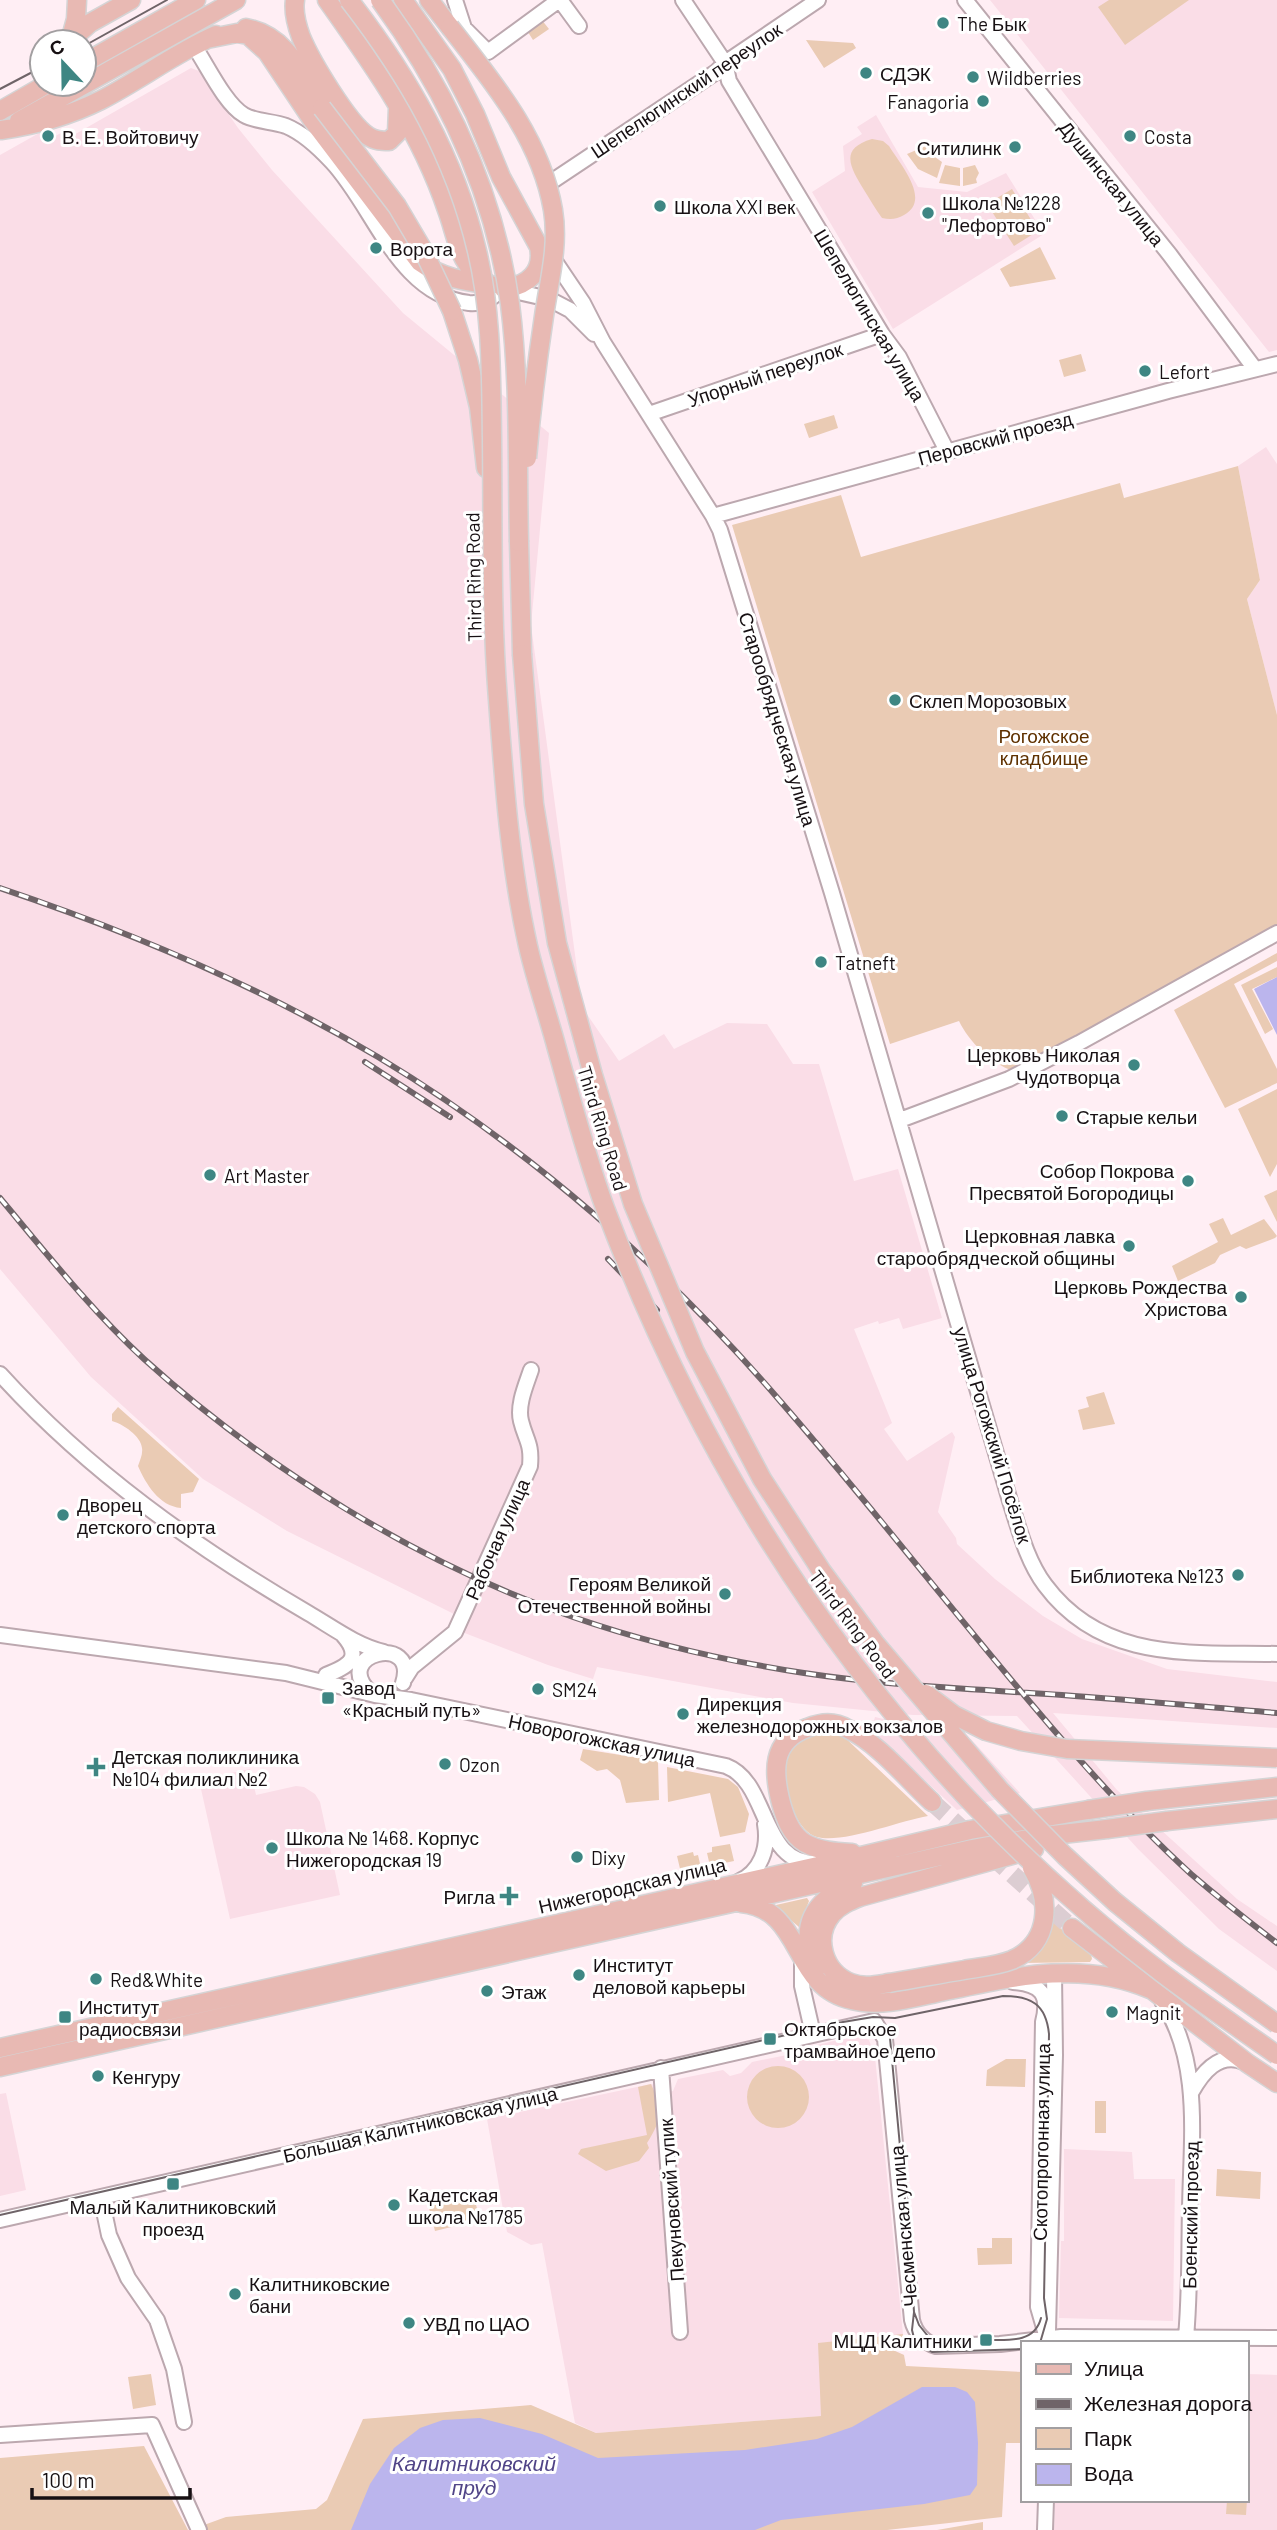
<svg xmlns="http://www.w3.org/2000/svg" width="1277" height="2530" viewBox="0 0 1277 2530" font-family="Barlow,sans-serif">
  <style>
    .built { fill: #fadde7 }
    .green { fill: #eacbb4 }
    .water { fill: #bbb5ed }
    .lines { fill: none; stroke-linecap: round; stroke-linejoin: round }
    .major-tunnel { stroke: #dccdd2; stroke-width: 18; stroke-dasharray: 18 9; stroke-linecap: butt }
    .minor-casing { stroke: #bca8af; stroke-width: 18 }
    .major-casing { stroke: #d5d4d5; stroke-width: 21 }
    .minor { stroke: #fff; stroke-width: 14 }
    .major { stroke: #e8b9b3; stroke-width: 18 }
    .tram { stroke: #6f6468; stroke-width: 2 }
    .rail-casing { stroke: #6f6468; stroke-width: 6 }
    .rail { stroke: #fff; stroke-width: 3.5; stroke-dasharray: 10; stroke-linecap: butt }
    .major-bridge-casing { stroke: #d5d4d5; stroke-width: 21; stroke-linecap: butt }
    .major-bridge { stroke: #e8b9b3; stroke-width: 18 }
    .poi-dot { fill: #3e8683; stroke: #fff; stroke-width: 2.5 }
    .labels { text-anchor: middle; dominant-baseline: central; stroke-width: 6; stroke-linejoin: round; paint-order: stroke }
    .poi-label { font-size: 19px; fill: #171013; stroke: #fff; text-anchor: start }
    .street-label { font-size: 19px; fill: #171013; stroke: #fff }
    .park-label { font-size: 19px; fill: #5f3100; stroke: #fff }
    .water-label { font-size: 21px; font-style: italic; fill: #504487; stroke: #fff }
  </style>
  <rect width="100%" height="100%" fill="#ffeef4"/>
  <path class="built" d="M990,0H1277V350L1269,352Z
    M191,68L199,71L238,128L272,170L403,313L549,433L531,625L582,1007L619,1061L664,1034L674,1049L727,1023L767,1024L793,1064H819L854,1181L898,1169L942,1318L903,1329L899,1318L879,1324L878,1321L854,1329L892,1423L884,1429L907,1461L952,1432L955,1437L938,1512L956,1538L957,1544L995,1579L1043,1616L1082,1639L1167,1669L1277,1682V1728L1053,1713L1117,1790L1237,1899L1277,1926V1971L1219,1929L1138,1849L1017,1716L913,1715L793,1703L597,1667L593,1679L548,1665L462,1632L454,1614L287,1531L203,1479L91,1377L0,1269V155L41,132L46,141L61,133L65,140Z
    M876,115L918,187L967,192L1006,173L1044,234L893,329L812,192L845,171L843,146L862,134L857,127Z
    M1266,447L1277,464V715L1247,599L1260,580L1238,466Z
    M875,1717L971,1739L1020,1793L957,1810L871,1731Z
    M250,1769L256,1795L296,1786L304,1787L315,1794L320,1802L340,1895L230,1919L199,1780Z
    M858,2035L869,2040L875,2057L903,2334L901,2344L895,2351L904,2355L822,2416L596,2433L575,2423L542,2243L531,2245L507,2232L487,2119L651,2084L655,2085L659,2094L673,2091L678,2079L723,2070L730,2076L741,2073L752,2062L792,2054L805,2048Z
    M6,2093L26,2190L0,2196V2094Z
    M1064,2149L1132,2152L1134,2179H1175L1173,2321L1059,2318L1061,2241H1064Z
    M1247,2374L1277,2375V2530H1054L1055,2500H1247Z"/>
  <path class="green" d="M1109,0H1189L1125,45L1098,7Z
    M541,19L549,29L533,40L526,29Z
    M806,40L853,43L856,48L824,68Z
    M872,139L883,141L889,146C900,164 932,200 904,215C897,219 891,220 882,218C875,209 870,199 864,190C851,168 838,149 872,139Z
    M926,146L932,155L942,162L937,178L918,169L907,154Z
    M945,165L960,168V186L939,183Z
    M975,165L979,173L976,179L977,183L963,186V168Z
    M1012,189L1038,231L1014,246L987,204Z
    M1040,247L1056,279L1010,287L1000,269Z
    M1081,354L1086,371L1064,377L1059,360Z
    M834,415L838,428L809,438L804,424Z
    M1238,466L1260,580L1247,599L1277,715V928L1013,1071C991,1063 969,1042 959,1021L890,1044L732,525L841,495L861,557L1120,483L1124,498Z
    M1277,953V961L1234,984L1277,1069V1083L1225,1108L1174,1010Z
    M1277,967V977L1252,989L1273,1029L1265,1034L1241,985Z
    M1277,1089V1164L1270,1177L1238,1109Z
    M1277,1190V1222L1264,1196Z
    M1223,1218L1231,1235L1264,1219L1277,1236L1275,1238L1246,1249L1240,1246L1220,1255L1215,1263L1178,1281L1172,1266L1218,1242L1209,1224Z
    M1104,1392L1115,1424L1083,1430L1078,1410L1089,1407L1086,1397Z
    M118,1407L199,1479L193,1492L181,1494V1508C159,1506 146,1484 138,1466C140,1460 143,1454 142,1448C141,1436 123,1424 112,1421V1414Z
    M826,1731L840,1733L928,1816C899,1821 842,1844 817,1837C795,1831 783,1788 785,1767C786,1757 792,1746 800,1740C807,1734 818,1733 826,1731Z
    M583,1749L658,1761L659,1800L626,1803L620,1780L607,1769L597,1771L580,1760Z
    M667,1767L728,1779L738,1787L749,1814L745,1832L720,1837L710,1793L668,1802Z
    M730,1844L734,1861L710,1866L707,1853L712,1852V1847Z
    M693,1852L694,1856L698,1855L701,1868L681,1873L677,1856Z
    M807,1898L809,1901L799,1927L775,1907L776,1905Z
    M1053,1922L1091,1954L1092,1959L1090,1962L1022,1963Z
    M1006,2059H1026L1025,2087L986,2086L987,2070Z
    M747 2097a31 31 0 1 1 62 0a31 31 0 1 1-62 0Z
    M651,2084C663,2110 662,2119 647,2143L649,2148L639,2161L606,2171L578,2154L581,2149L647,2135L638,2087Z
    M1095,2101H1106V2133H1095Z
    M1217,2169L1261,2172L1260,2199L1216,2196Z
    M473,2193L480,2220L435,2231L428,2204Z
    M992,2238H1012V2264L978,2265L977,2248H992Z
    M903,2334L901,2344L895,2351L904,2355L906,2366L1023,2372V2443H1006L1002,2517L887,2530H206L204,2525L226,2517L316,2509L327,2500L363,2419L531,2405L596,2433L821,2416L818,2343Z
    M151,2374L156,2405L133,2409L128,2377Z
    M144,2446L188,2530H0V2458Z
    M1227,2500H1247L1246,2515L1226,2514Z
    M983,2522V2530H937Z"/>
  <path class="water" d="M1277,977V1035L1254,989Z
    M922,2387H955L967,2392L975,2402L978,2443L977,2485L970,2495L924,2504L781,2520L755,2530H351L370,2484L394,2448L420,2428L443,2420L480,2418L542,2434L598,2458L745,2450L817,2439L852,2427Z"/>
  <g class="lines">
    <path class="major-tunnel" d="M932,1802L1072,1928"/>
    <defs>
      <path id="minor" d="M455,0L464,28L488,52L559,0
        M560,0L579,26
        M683,0L725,63L729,81L882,334L899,357L947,451
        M965,0L1170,255L1255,369
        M194,46C207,65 225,104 244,115C256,122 273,121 286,126C303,133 319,148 332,162C375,208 398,295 469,303C481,304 495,299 500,288
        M554,180L716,72L725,63L818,0
        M550,254L583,303L603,342L713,516L720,530L832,893L1010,1501C1019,1529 1027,1561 1045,1585C1103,1663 1192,1652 1277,1654
        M505,289L549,299L570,310L594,334
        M649,414L882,334
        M713,516L1168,391L1277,364
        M900,1120L1009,1079L1079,1043L1277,933
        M0,1374C88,1471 195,1547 308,1613C332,1627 357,1646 384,1652
        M0,1635L286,1673L375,1695L411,1700L726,1766C771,1783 759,1868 821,1863
        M326,1675C349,1666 363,1658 343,1635
        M405,1678L412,1667L455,1632L530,1466C532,1443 526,1441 521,1421C517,1405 526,1385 531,1370
        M370,1692C330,1654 419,1632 403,1683
        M738,1882C761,1872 769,1848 765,1824
        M802,1961V1986L813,2034
        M1013,1982C1041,1984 1050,1994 1043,2022L1038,2307L1047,2338
        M1162,2001C1202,2062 1191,2139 1190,2209C1189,2251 1190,2294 1186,2337
        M661,2068L680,2332
        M1191,2093C1202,2073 1219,2051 1244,2062
        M101,2197L109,2235L128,2278L157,2320L174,2369L184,2422
        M0,2220L874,2021L885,2039L912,2320C915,2333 925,2343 936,2346L1000,2344L1061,2337L1277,2338
        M1048,2331L1055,2055L1054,1973
        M0,2435L152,2425L199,2530
        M1045,2530L1046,2500"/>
      <path id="major" d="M295,0C293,12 297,26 301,37C311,61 348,123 368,136C375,141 382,141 389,141L397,133L398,108
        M327,0C374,66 421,132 447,210C458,240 458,264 487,283
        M403,0L452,69L475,114L501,177L539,247C544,272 528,285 504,289
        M429,0L450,27
        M246,28C288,36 301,74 322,108
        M207,39L237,33L248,35L267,52L311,118L420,262C442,278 464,281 491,285
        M71,40L90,23L131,0
        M70,41L76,19L77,0
        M84,63L196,0
        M0,111L47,84
        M19,121L236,0
        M1,130C36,125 69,116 101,100C140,80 175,53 216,35
        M452,311L468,360L479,407L486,468
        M519,542L522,654
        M1147,1801L1277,1787
        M1167,1821L1277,1809
        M852,1853C836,1852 819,1851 805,1843C791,1835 785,1818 781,1803C773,1772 771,1741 807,1728C822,1722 834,1721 848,1729C879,1744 907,1779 932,1802
        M741,1903C805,1909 790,1987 852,2000C879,2007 909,1999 936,1993C1008,1978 1080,1959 1150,1989
        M1072,1928L1247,2063L1277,2083
        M816,1968C798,1926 813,1901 853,1883
        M889,1983C876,1985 864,1988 851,1983C823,1972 813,1937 832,1914C840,1905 850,1901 860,1897L1034,1849
        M0,2048L836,1862L970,1830L1088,1810
        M0,2067L972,1849L1044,1836L1107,1829"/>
    </defs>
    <use href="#minor" class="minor-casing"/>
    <use href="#major" class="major-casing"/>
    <use href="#minor" class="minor"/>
    <use href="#major" class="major"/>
    <path class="tram" d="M84,46L167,0
      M0,89L42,67
      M859,2029C873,2026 881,2026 890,2038L911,2266L914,2312L912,2330L915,2342L932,2352L1023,2349
      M0,2215L843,2022L873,2017L895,2018L1003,1996C1031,1996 1046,2004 1049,2034L1044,2298L1047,2319L1040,2343
      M914,2312L919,2325L931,2340L954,2341
      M979,2340C1002,2339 1034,2346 1041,2318"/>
    <defs>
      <path id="rail" d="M0,888C131,932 259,986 378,1057C529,1148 666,1268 781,1402C868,1502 949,1607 1035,1708C1084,1766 1135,1823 1191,1874C1219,1898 1248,1921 1277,1943
        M365,1062L450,1117
        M0,1198C46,1253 91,1310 144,1359C263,1467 421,1565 573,1617C648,1643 726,1661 804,1673C889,1686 976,1689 1062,1695C1134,1700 1205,1707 1277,1713
        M608,1259L657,1310"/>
    </defs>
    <use href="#rail" class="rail-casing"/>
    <use href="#rail" class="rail"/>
    <defs>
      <path id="major-bridge" d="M349,0C408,76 455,157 477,251C492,313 491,376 492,439C493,526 491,613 498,700C504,782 510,866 528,946C536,981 548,1015 557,1049C572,1102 586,1156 605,1208C687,1426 808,1629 968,1799C1027,1861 1093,1921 1162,1973C1199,2001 1239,2028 1277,2055
        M380,0C447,91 494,191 510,304C520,382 517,463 519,542
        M450,27C493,82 541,139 553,210C559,246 549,281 544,316C537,363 531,411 527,458
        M322,108L397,206L423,250L452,311
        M522,654L534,804L557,943L593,1075L633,1204L695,1352L762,1479L821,1570L875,1643L1000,1790L1065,1856L1115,1902L1178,1953L1277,2024
        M926,1694L954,1715L986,1731L1021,1741L1067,1749L1277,1758
        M1088,1810L1147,1801
        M1107,1829L1167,1821
        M889,1983C914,1979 939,1974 964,1970C980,1967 997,1966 1012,1960C1051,1943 1051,1900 1032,1868"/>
    </defs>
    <use href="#major-bridge" class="major-bridge-casing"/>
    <use href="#major-bridge" class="major-bridge"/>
  </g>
  <g class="poi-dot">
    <circle cx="943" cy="23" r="7"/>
    <circle cx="866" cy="73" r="7"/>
    <circle cx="973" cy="77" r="7"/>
    <circle cx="983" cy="101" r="7"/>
    <circle cx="48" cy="136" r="7"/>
    <circle cx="1130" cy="136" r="7"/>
    <circle cx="1015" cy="147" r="7"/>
    <circle cx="660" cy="206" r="7"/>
    <circle cx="928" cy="213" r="7"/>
    <circle cx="376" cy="248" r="7"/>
    <circle cx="1145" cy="371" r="7"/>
    <circle cx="895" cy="700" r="7"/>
    <circle cx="821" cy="962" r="7"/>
    <circle cx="1134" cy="1065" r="7"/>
    <circle cx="1062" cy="1116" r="7"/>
    <circle cx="210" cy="1175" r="7"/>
    <circle cx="1188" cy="1181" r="7"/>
    <circle cx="1129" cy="1246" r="7"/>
    <circle cx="1241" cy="1297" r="7"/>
    <circle cx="63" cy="1515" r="7"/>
    <circle cx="1238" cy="1575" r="7"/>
    <circle cx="725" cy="1594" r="7"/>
    <circle cx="538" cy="1689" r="7"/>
    <rect x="321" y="1691" width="14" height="14" rx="3.5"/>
    <circle cx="683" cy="1714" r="7"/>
    <circle cx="445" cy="1764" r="7"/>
    <path d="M92.5 1756.5h7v7h7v7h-7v7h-7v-7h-7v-7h7z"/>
    <circle cx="272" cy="1848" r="7"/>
    <circle cx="577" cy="1857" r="7"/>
    <path d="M505.5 1885.5h7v7h7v7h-7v7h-7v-7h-7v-7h7z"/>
    <circle cx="579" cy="1975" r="7"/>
    <circle cx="96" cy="1979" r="7"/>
    <circle cx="487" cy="1991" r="7"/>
    <circle cx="1112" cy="2012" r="7"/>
    <rect x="58" y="2010" width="14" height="14" rx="3.5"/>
    <rect x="763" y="2032" width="14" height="14" rx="3.5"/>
    <circle cx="98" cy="2076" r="7"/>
    <rect x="166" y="2177" width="14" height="14" rx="3.5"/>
    <circle cx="394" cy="2205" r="7"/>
    <circle cx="235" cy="2294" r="7"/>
    <circle cx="409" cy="2323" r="7"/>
    <rect x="979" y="2333" width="14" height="14" rx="3.5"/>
  </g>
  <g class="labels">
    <g class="poi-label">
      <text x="957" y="23">The Бык</text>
      <text x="880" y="73">СДЭК</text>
      <text x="987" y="77">Wildberries</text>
      <text x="969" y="101" text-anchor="end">Fanagoria</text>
      <text x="62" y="136">В. Е. Войтовичу</text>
      <text x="1144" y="136">Costa</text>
      <text x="1001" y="147" text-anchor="end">Ситилинк</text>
      <text x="942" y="202">Школа №1228<tspan x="942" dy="22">"Лефортово"</tspan></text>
      <text x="674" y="206">Школа XXI век</text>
      <text x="390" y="248">Ворота</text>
      <text x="1159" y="371">Lefort</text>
      <text x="909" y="700">Склеп Морозовых</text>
      <text x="835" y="962">Tatneft</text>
      <text x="1120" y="1054" text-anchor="end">Церковь Николая<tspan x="1120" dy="22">Чудотворца</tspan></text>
      <text x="1076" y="1116">Старые кельи</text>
      <text x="1174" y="1170" text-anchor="end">Собор Покрова<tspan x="1174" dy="22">Пресвятой Богородицы</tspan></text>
      <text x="224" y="1175">Art Master</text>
      <text x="1115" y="1235" text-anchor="end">Церковная лавка<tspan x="1115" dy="22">старообрядческой общины</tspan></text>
      <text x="1227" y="1286" text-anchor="end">Церковь Рождества<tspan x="1227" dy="22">Христова</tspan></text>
      <text x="77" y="1504">Дворец<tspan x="77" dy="22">детского спорта</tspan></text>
      <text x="1224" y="1575" text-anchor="end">Библиотека №123</text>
      <text x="711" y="1583" text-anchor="end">Героям Великой<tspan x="711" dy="22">Отечественной войны</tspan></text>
      <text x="342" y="1687">Завод<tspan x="342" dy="22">«Красный путь»</tspan></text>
      <text x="552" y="1689">SM24</text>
      <text x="697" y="1703">Дирекция<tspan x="697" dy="22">железнодорожных вокзалов</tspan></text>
      <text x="112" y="1756">Детская поликлиника<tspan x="112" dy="22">№104 филиал №2</tspan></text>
      <text x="459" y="1764">Ozon</text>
      <text x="286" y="1837">Школа № 1468. Корпус<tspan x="286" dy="22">Нижегородская 19</tspan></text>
      <text x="591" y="1857">Dixy</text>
      <text x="495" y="1896" text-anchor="end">Ригла</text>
      <text x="593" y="1964">Институт<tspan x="593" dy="22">деловой карьеры</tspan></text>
      <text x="110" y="1979">Red&amp;White</text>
      <text x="501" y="1991">Этаж</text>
      <text x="79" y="2006">Институт<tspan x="79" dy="22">радиосвязи</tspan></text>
      <text x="1126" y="2012">Magnit</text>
      <text x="784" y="2028">Октябрьское<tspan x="784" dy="22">трамвайное депо</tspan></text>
      <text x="112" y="2076">Кенгуру</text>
      <text x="408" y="2194">Кадетская<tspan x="408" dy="22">школа №1785</tspan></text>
      <text x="173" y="2206" text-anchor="middle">Малый Калитниковский<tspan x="173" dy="22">проезд</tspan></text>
      <text x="249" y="2283">Калитниковские<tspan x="249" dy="22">бани</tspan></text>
      <text x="423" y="2323">УВД по ЦАО</text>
      <text x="972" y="2340" text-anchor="end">МЦД Калитники</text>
    </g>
    <g class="street-label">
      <text transform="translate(686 90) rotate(-34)">Шепелюгинский переулок</text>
      <text transform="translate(1112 183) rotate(51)">Душинская улица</text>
      <text transform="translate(870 315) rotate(59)">Шепелюгинская улица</text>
      <text transform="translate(765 374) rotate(-19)">Упорный переулок</text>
      <text transform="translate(995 438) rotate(-15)">Перовский проезд</text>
      <text transform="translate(473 577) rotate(-91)">Third Ring Road</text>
      <text transform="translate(778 719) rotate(73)">Старообрядческая улица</text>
      <text transform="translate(603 1128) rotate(73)">Third Ring Road</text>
      <text transform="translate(993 1435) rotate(73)">улица Рогожский Посёлок</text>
      <text transform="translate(497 1539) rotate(-66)">Рабочая улица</text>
      <text transform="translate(853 1624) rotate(53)">Third Ring Road</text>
      <text transform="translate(602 1740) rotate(12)">Новорогожская улица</text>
      <text transform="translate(632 1885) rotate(-13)">Нижегородская улица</text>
      <text transform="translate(420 2124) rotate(-13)">Большая Калитниковская улица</text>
      <text transform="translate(1041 2142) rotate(-89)">Скотопрогонная улица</text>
      <text transform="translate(671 2200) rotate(-94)">Пекуновский тупик</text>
      <text transform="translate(1190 2215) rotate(-89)">Боенский проезд</text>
      <text transform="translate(903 2226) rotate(-95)">Чесменская улица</text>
    </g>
    <g class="park-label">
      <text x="1044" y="735">Рогожское<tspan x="1044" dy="22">кладбище</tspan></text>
    </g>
    <g class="water-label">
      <text x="474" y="2462">Калитниковский<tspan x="474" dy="24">пруд</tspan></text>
    </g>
  </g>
  <rect x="1021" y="2341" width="228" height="161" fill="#ffffff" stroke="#a29fa1" stroke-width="2"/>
  <rect x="1036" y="2364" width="35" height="10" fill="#e8b9b3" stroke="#a29fa1" stroke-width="2"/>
  <text x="1084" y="2376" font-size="21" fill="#171013">Улица</text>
  <rect x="1036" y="2399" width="35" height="10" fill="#6f6468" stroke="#a29fa1" stroke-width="2"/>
  <text x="1084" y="2411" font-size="21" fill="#171013">Железная дорога</text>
  <rect x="1036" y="2428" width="35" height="21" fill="#eacbb4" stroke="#a29fa1" stroke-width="2"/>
  <text x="1084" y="2446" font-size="21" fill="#171013">Парк</text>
  <rect x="1036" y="2464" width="35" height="21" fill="#bbb5ed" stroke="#a29fa1" stroke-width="2"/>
  <text x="1084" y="2481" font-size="21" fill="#171013">Вода</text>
  <g transform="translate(63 63) rotate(338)"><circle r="33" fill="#ffffff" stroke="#a29fa1" stroke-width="2"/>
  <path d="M0-5L12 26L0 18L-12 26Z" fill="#3e8683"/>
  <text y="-10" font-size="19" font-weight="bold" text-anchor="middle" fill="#171013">С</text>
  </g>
  <path d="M32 2488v10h158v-10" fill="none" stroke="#171013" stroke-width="3.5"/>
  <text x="42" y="2488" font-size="21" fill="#171013" stroke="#ffffff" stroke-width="5" paint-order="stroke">100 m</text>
</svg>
